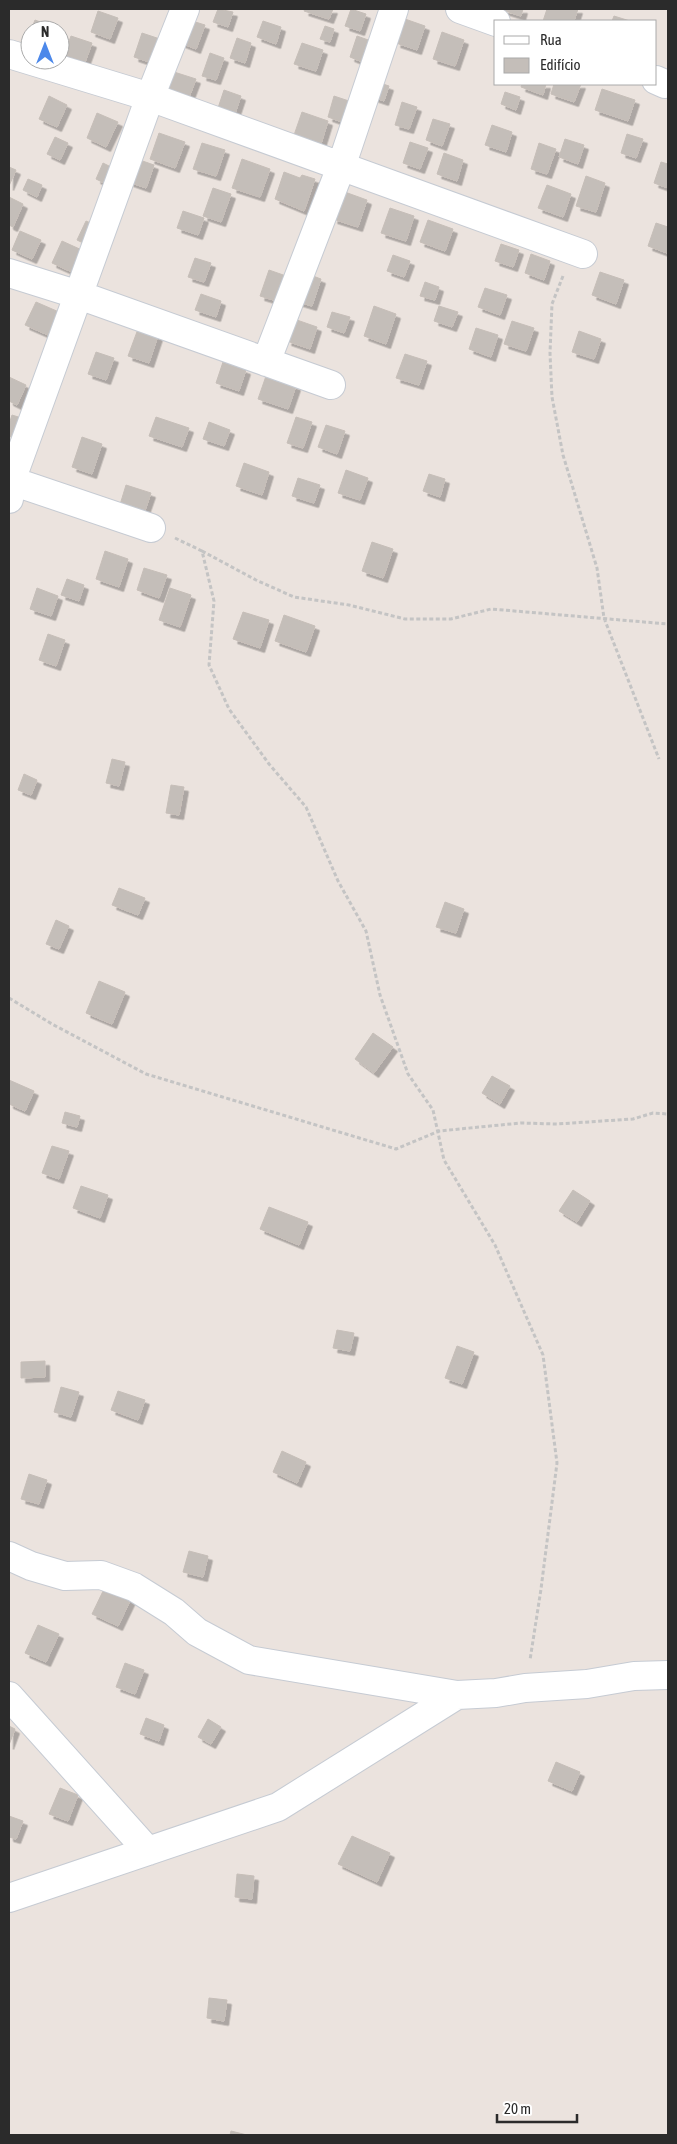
<svg xmlns="http://www.w3.org/2000/svg" width="677" height="2144" viewBox="0 0 677 2144" font-family="'Asap Condensed',sans-serif">
  <style>
    .building { fill: #c4beb9; stroke: #c6beb8; filter: url(#shadow) }
    .lines { fill: none; stroke-linecap: round; stroke-linejoin: round }
    .minor-casing { stroke: #c6cbd3; stroke-width: 30 }
    .path { stroke: #c4c4c4; stroke-width: 3; stroke-dasharray: 4 2.5; stroke-linecap: butt }
    .minor { stroke: #fff; stroke-width: 28 }
  </style>
  <defs>
    <filter id="shadow"><feDropShadow dx="4.5" dy="4.5" stdDeviation="0" flood-color="#0004"/></filter>
  </defs>
  <rect width="100%" height="100%" fill="#ebe3de"/>
  <path class="building" d="M218,9L233,12L228,27L213,22Z
    M305,9H333L329,19L304,11Z
    M351,9L366,14L360,31L345,26Z
    M499,9H523L521,16Z
    M547,9H578L574,21H543Z
    M98,11L118,18L110,39L91,32Z
    M614,16L630,21H612Z
    M405,19L425,26L417,50L396,43Z
    M35,20L59,29L58,30H31Z
    M189,20L205,25L196,49L181,43Z
    M263,21L281,27L276,44L257,37Z
    M325,26L334,29L330,42L320,39Z
    M442,32L464,40L455,66L433,59Z
    M142,33L160,39L152,63L134,57Z
    M30,34V48L25,46Z
    M71,36L92,43L84,65L63,57Z
    M357,36L374,42L367,64L350,57Z
    M237,38L251,43L245,63L230,58Z
    M302,43L323,50L316,71L294,64Z
    M210,53L224,58L216,80L202,76Z
    M171,71L196,79L188,100L164,92Z
    M377,82L389,86L384,101L372,97Z
    M522,84H546L543,95L521,87Z
    M554,84H581L574,102L551,94Z
    M602,89L635,100L628,121L595,110Z
    M224,90L241,96L235,114L218,108Z
    M505,92L520,97L516,110L501,104Z
    M49,96L67,105L57,127L39,119Z
    M334,96L349,101L342,122L328,117Z
    M402,102L417,107L409,129L395,125Z
    M302,112L328,121L320,147L293,138Z
    M97,113L118,122L106,147L87,138Z
    M433,119L450,124L442,146L426,140Z
    M492,125L512,132L506,152L485,145Z
    M159,133L185,142L175,168L150,159Z
    M627,134L643,139L636,158L621,153Z
    M55,137L68,143L60,160L47,154Z
    M565,139L584,145L578,164L559,157Z
    M410,142L428,148L420,169L403,163Z
    M202,143L225,150L216,176L193,169Z
    M539,143L556,149L547,174L531,169Z
    M444,153L463,160L457,181L437,174Z
    M137,159L154,165L146,188L129,182Z
    M242,159L270,169L260,197L232,188Z
    M661,162L668,164V188L654,183Z
    M103,163L115,169L108,185L96,179Z
    M9,167L16,170L9,186Z
    M284,172L300,178L302,175L315,179L304,211L275,199Z
    M586,176L605,183L596,212L576,206Z
    M28,179L42,185L37,197L23,190Z
    M547,185L571,194L563,217L538,208Z
    M213,188L231,194L221,222L203,216Z
    M342,191L367,200L358,227L333,219Z
    M9,197L23,204L13,227L9,225Z
    M390,208L414,216L406,241L381,233Z
    M183,211L204,218L198,235L177,228Z
    M428,220L453,229L445,251L420,242Z
    M86,221L100,227L91,247L77,240Z
    M656,223L668,227L667,253L648,246Z
    M20,231L41,240L32,259L12,250Z
    M62,241L84,251L74,273L52,263Z
    M501,244L519,250L513,267L495,261Z
    M531,254L550,261L544,280L525,273Z
    M393,255L410,261L404,277L387,271Z
    M195,258L211,263L204,282L188,277Z
    M269,270L289,277L280,302L260,296Z
    M600,272L624,280L616,304L592,295Z
    M305,273L321,279L312,306L295,301Z
    M425,282L439,287L435,300L420,296Z
    M485,288L507,295L500,315L478,307Z
    M201,294L221,301L216,317L195,310Z
    M36,302L59,312L48,335L25,325Z
    M374,306L396,314L386,344L364,336Z
    M439,306L458,312L452,327L434,321Z
    M332,312L350,317L344,333L327,327Z
    M294,319L317,327L310,349L287,341Z
    M512,321L534,328L526,351L504,344Z
    M476,328L498,335L491,357L469,349Z
    M138,329L158,336L149,363L128,356Z
    M579,331L601,339L594,359L572,352Z
    M96,352L114,358L106,380L88,374Z
    M405,354L427,361L419,385L396,378Z
    M223,362L246,370L239,391L216,383Z
    M266,376L296,386L288,409L258,399Z
    M9,377L26,385L17,405L9,401Z
    M12,415L28,420L21,441L9,436V424Z
    M156,417L189,428L182,447L149,436Z
    M296,417L312,422L303,448L287,443Z
    M209,422L230,430L224,446L203,439Z
    M326,425L345,431L337,454L318,447Z
    M82,437L102,444L92,474L72,467Z
    M244,463L269,472L262,495L236,486Z
    M346,470L368,478L360,500L338,493Z
    M429,474L445,479L440,497L423,491Z
    M298,478L320,485L314,503L292,496Z
    M126,485L151,493L143,516L119,508Z
    M372,542L393,549L383,578L362,571Z
    M105,551L128,559L119,587L96,579Z
    M144,568L167,575L159,598L137,590Z
    M67,579L84,585L79,601L61,595Z
    M37,588L58,596L51,616L30,609Z
    M170,588L191,595L180,627L159,620Z
    M243,612L269,620L260,648L233,639Z
    M284,615L315,626L306,652L275,641Z
    M48,634L65,640L56,666L39,660Z
    M112,759L125,762L119,786L106,783Z
    M24,774L37,780L31,795L18,790Z
    M171,785L184,787L179,815L166,813Z
    M119,888L145,898L138,915L112,905Z
    M445,902L464,909L456,933L436,927Z
    M56,920L69,926L59,949L46,944Z
    M99,981L125,992L112,1024L86,1013Z
    M373,1033L393,1047L374,1073L355,1059Z
    M492,1076L510,1086L500,1104L482,1093Z
    M9,1080L34,1091L25,1111L9,1104Z
    M65,1112L80,1116L77,1127L62,1123Z
    M52,1146L69,1151L59,1179L42,1173Z
    M81,1186L108,1195L100,1218L73,1208Z
    M573,1190L590,1201L577,1222L559,1211Z
    M269,1207L308,1222L299,1245L260,1229Z
    M337,1330L354,1333L350,1351L333,1348Z
    M457,1346L474,1352L462,1384L445,1378Z
    M45,1361V1377L21,1378V1362Z
    M61,1387L79,1392L71,1417L54,1412Z
    M118,1391L145,1400L138,1420L111,1410Z
    M282,1451L306,1462L297,1483L273,1472Z
    M29,1474L47,1480L39,1504L21,1499Z
    M189,1551L208,1556L203,1577L183,1572Z
    M105,1587L131,1599L118,1626L92,1614Z
    M38,1625L59,1634L46,1662L25,1653Z
    M125,1663L144,1670L135,1694L116,1687Z
    M146,1718L164,1725L159,1741L140,1734Z
    M208,1719L221,1727L211,1744L198,1737Z
    M9,1726L15,1729L9,1745Z
    M556,1762L580,1772L572,1791L548,1781Z
    M60,1788L78,1795L68,1821L49,1814Z
    M9,1816L23,1821L16,1839L9,1837Z
    M352,1836L390,1853L377,1882L338,1864Z
    M237,1874L254,1876L252,1899L235,1897Z
    M209,1998L227,2000L224,2021L207,2018Z
    M231,2131L247,2135H230Z"/>
  <g class="lines">
    <defs>
      <path id="minor" d="M460,9L496,22
        M9,54L150,97L583,254
        M656,80L665,84
        M9,273L79,295L331,385
        M266,362L341,167L394,9
        M9,480L151,528
        M9,499L11,481L150,97L185,9
        M9,1556L31,1566L65,1576L101,1575L134,1587L174,1612L197,1632L249,1660L457,1695L496,1693L525,1688L587,1684L634,1676L668,1675
        M9,1696L148,1851
        M9,1898L278,1807L457,1695"/>
    </defs>
    <use href="#minor" class="minor-casing"/>
    <path class="path" d="M563,276L552,304L550,353L552,397L563,455L597,568L604,618L659,759
      M175,538L202,551L214,601L209,665L229,709L269,764L306,807L338,881L366,931L380,995L408,1074L433,1110L444,1160L495,1245L543,1355L557,1463L541,1589L530,1660
      M202,551L256,580L294,597L349,605L405,619H451L491,609L668,624
      M9,998L52,1024L146,1074L396,1149L439,1131L521,1123L557,1124L633,1119L653,1113L668,1114"/>
    <use href="#minor" class="minor"/>
  </g>
  <rect width="677" height="2144" fill="none" stroke="#2b2b2b" stroke-width="20"/>
  <rect x="494" y="20" width="162" height="65" fill="#ffffff" stroke="#aaaaaa"/>
  <rect x="504" y="36" width="25" height="8" fill="#ffffff" stroke="#aaaaaa"/>
  <text x="540" y="45" font-size="15" fill="#2b2b2b">Rua</text>
  <rect x="504" y="58" width="25" height="15" fill="#c4beb9" stroke="#aaaaaa"/>
  <text x="540" y="70" font-size="15" fill="#2b2b2b">Edifício</text>
  <g transform="translate(45 45)"><circle r="24" fill="#ffffff" stroke="#aaaaaa"/>
  <path d="M0-4L9 19L0 12L-9 19Z" fill="#4c88ea"/>
  <text y="-8" font-size="14" font-weight="bold" text-anchor="middle" fill="#2b2b2b">N</text>
  </g>
  <path d="M497 2114v8h80v-8" fill="none" stroke="#2b2b2b" stroke-width="2.5"/>
  <text x="504" y="2114" font-size="15" fill="#2b2b2b" stroke="#ffffff" stroke-width="4" paint-order="stroke">20 m</text>
</svg>
